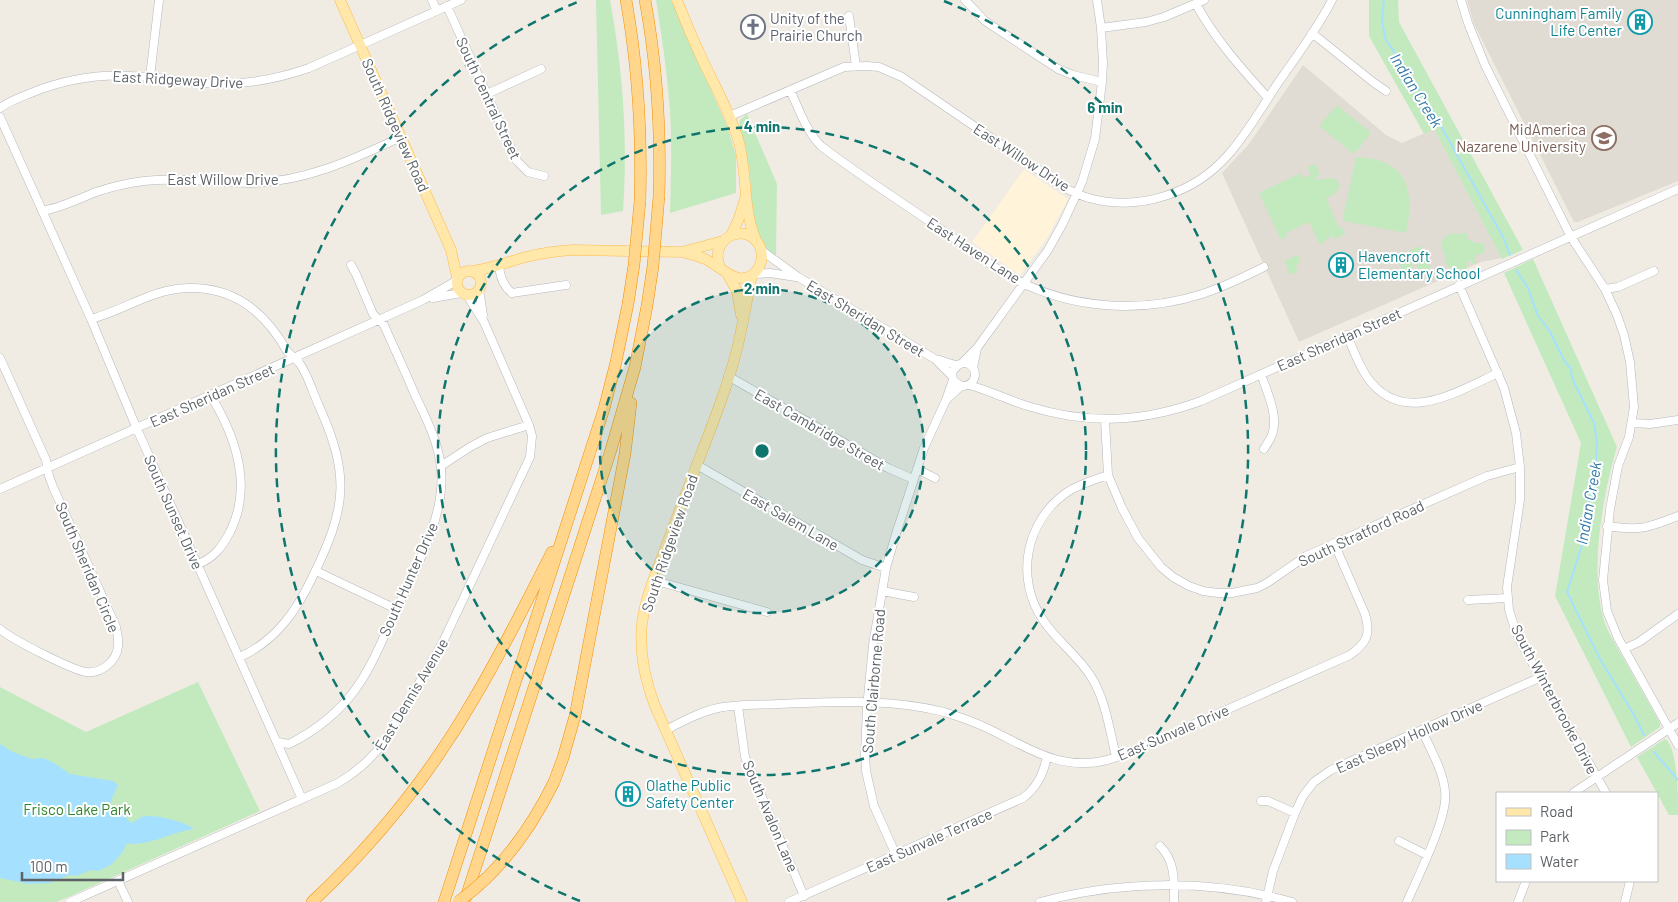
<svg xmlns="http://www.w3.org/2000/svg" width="1678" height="902" viewBox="0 0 1678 902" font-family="Barlow,sans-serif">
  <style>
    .commercial { fill: #fff3da }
    .education { fill: #e0dbd3 }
    .green { fill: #c3eabe }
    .water { fill: #a5e1ff }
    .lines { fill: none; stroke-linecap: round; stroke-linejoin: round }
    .stream { stroke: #a5e1ff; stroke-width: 2 }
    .minor-casing { stroke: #b5b8bc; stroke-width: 9 }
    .major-casing { stroke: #ffbb4e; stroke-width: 11 }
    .highway-casing { stroke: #f48e00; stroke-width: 12 }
    .minor { stroke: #fff; stroke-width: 8 }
    .major { stroke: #ffe8aa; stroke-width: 10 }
    .highway { stroke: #ffd68c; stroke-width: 11 }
    .highway-bridge-casing { stroke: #f48e00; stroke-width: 12; stroke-linecap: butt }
    .highway-bridge { stroke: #ffd68c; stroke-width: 11 }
    .ring { fill: none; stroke: #0f766e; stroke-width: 2.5; stroke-dasharray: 9 6 }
    .labels { text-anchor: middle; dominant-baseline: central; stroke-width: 4; stroke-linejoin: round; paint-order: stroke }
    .culture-label { font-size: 15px; fill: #0d838f; stroke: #fff; text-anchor: start }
    .worship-label { font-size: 15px; fill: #5b616d; stroke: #fff; text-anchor: start }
    .street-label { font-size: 15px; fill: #5c6266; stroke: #fff }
    .education-label { font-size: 15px; fill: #785e54; stroke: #fff; text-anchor: end }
    .park-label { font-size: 15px; fill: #30862b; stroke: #fff }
    .water-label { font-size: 16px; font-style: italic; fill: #3279aa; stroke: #fff }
    .centre { fill: #0f766e; stroke: #fff; stroke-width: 2.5 }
    .ring-label { font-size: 15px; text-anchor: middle; font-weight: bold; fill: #0f766e; stroke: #fff; stroke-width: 4; stroke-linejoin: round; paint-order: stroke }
  </style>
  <rect width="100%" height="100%" fill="#f0ece4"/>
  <path class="commercial" d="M1024,169L1068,199L1047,238L1020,275L972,242Z"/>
  <path class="education" d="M1467,0H1678V181L1578,222H1574L1474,24Z
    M1303,65L1386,135L1402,143L1434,129L1502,258L1481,262L1299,342L1222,173L1249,144Z"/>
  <path class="green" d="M596,0H610C623,70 628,140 623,211L601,215Z
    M656,0H671L728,128L736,156V193L670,213C671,179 672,144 670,110C667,73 662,37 656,0Z
    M1369,0H1398L1399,22L1523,250L1502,259L1434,129L1424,134L1369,36Z
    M1337,105L1371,133L1354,154L1319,126Z
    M747,114L777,184L776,257C745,232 754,203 749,168C747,152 738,136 740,120Z
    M1356,157C1406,159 1416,188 1406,233L1344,221L1343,218Z
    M1316,164L1320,176L1316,177V180L1330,178L1337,180L1340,186L1335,194L1326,198L1338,226L1344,230L1345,234L1334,239L1332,235L1320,245L1309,222L1286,233L1287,236L1281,240L1259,193L1301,173L1303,178L1311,175L1307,167Z
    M1452,233L1455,234L1466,233L1468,236V240L1476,243H1483L1485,251L1482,254L1476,255V263L1473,264L1470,261H1468L1467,268L1453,274L1452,270L1446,264C1448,250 1431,244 1452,233Z
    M1420,246L1430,268L1420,272L1410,250Z
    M1406,252L1416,274L1406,278L1396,256Z
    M1298,255L1301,262L1295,266L1298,271L1289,275L1285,260Z
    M1533,259L1617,447C1602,498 1586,585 1609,633L1660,723V727L1631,747L1555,596L1581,443L1504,273Z
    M198,682L260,811L57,902H0V687L86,732Z
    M1665,739C1678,747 1678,796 1678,815H1669L1637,757Z"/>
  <path class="water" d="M0,744L13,752L32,759L43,758L54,763L70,774L113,781L118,785L108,808L111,811L122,813L131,823C135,821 140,817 145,816C157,815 185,821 194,829C175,831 144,848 127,843L122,853L112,864L99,871L91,870L76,876L69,875L50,883L29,884L0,878Z"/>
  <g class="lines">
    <path class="stream" d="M1384,0L1382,21L1385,38L1429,105L1503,237L1510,255
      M1516,270L1528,288L1538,316L1549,330L1565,362L1571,369L1572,378L1594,423L1597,441L1596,462L1586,514L1583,542L1567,592L1600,659L1633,713L1644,735
      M1654,752L1678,780"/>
    <defs>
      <path id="minor" d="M432,0L437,11
        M965,0L985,21L1058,69L1073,75L1102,82
        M1461,0L1468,23L1485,65L1571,237L1605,289L1617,315L1624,335L1630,362L1634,407L1629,437L1618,466L1610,509L1603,580L1607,611L1618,638L1678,745
        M1196,4C1215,39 1241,68 1268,98
        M447,6L517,161L528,172L544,176
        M849,16L856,66
        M1101,28L1146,22L1164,17L1204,0
        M1312,33L1373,82L1386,91
        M150,77L159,0
        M790,90C799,109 806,131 821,146C859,175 900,201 939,228C962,243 987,264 1011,277C1068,309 1140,314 1202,294C1223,287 1244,277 1264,267
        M487,94L541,69
        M0,108C9,101 21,97 31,93C63,80 97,74 132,76C161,77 190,83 219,84C251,84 280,78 309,68L461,0
        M730,116L844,67L867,66L879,67L902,77L1065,188C1073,192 1081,196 1089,198C1139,212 1195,193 1228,155C1246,135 1261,109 1276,86C1295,58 1317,30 1332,0
        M0,117L91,319L137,429L302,799
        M42,211C61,208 78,199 96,192C111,187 128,183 144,181C181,177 213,183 250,183C305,182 352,160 401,137
        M761,250L798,277L935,359L952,376
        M499,266C500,276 503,286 512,293L566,285
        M754,274L770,273L796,277
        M1459,285L1504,388L1516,433L1520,467V500L1507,587L1509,610L1515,629L1521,643L1606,793
        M479,289L483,315
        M1605,289L1618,287L1654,271
        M433,298L461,293
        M91,319C134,307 158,283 206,289C244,294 269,319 287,351C291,356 297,359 300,364C308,375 313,393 319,406C351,477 346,509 312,578C296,612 275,641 240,657
        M1347,335C1353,349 1358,364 1367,377C1402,427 1456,392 1498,373
        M0,358L46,460L49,476L53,487L116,627C117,633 119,639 118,646C117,661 101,674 86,672C72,670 11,639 0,629
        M935,359C942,360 952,365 958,365C963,364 960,362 966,363C980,367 977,387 961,386L953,380L952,372L958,365
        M962,363L977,348L1048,250L1063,223L1082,182L1095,139L1102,82L1103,63L1101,28L1097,0
        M973,368L977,348
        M1261,374C1267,392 1279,416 1272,435C1270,440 1266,445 1264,449
        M728,376L888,468L913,479
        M969,385C991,391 1010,401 1031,407C1090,425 1143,422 1201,401L1678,189
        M946,400L961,386
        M1105,420L1108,475L1122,508L1138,538L1161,567L1173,577L1189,586L1203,591L1218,593H1232L1257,588L1267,583L1306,556L1487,476L1520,467
        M1632,423L1650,424L1678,420
        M697,465L850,553L862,560L886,568
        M441,466L470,447L487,438L529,425
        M917,469L935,478
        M1108,475C1094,480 1079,484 1066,493C1025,522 1015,579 1043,620C1056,640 1077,655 1090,675C1105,697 1110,731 1116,757
        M0,489L423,300L456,281
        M1607,526C1640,531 1648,528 1678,516
        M198,564C214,558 222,547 230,532C253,486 236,437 211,396
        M316,571L396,609
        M653,580L767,612
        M882,591L914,597
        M1468,600L1508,598
        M1624,649L1639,642L1678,614
        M738,706L745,757L804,896
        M666,730C683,721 700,712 718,708C737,704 759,705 778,704C834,702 889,698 944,712C960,717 978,723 993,731C1030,749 1060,770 1103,761C1112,759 1120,756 1129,753L1350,655C1367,643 1371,634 1365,614L1334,543
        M278,742L289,744C315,731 338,713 355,690C371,668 381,643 392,619C412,575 446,519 441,469C439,443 426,418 415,395C405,371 394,348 384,325L373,314L356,274L351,265
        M1573,793L1678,723
        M1261,801H1268L1295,813
        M1399,841L1427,855
        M1160,846C1176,862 1174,882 1174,902
        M896,855L874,806L866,771L865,754L867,708L873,645L886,568L895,537L924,448L946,400L953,380
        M118,881L128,902
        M70,902L338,783C360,770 376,755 389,734L443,642L530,457L532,436L529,425L484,322L467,295
        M789,902L1023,798C1037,787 1043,775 1047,757
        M1040,902C1121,880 1211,879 1292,902
        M1266,902L1273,871L1295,813L1303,796L1314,782L1331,770L1541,677
        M1407,902C1418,876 1449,816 1445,791C1443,770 1430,749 1422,730
        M1518,902L1526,881
        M1625,902L1630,881"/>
      <path id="major" d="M340,0L451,250L457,277
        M677,0C685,21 694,42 704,63C716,88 730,113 738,139C748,173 742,208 756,240
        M731,235L738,221L745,199
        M683,252C690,254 698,256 705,259C721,266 741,292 758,269C762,262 763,254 760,247C748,220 708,237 720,267
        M457 283a12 12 0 1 1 24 0a12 12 0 1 1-24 0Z
        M473,271C492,268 508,262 526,257C542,253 557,251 573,250L682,252L723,241
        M728,275L737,291L741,315
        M742,902L655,706C645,680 639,653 642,624C645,599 655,575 664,552C674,524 686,495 696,467C711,428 727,389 737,349C743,324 747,299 752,275"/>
      <path id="highway" d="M626,0C638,67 642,133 640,201
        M645,0C657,65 661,130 659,196
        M554,782L563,758L575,716L625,454L631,403
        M465,900L610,453L635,367L647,306
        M312,902C375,843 432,772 475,697C503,650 527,601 552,552
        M444,902L604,409L616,362L628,304"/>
    </defs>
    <use href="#minor" class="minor-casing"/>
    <use href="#major" class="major-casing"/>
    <use href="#highway" class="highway-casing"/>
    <use href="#minor" class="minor"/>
    <use href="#major" class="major"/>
    <use href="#highway" class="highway"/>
    <defs>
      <path id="highway-bridge" d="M628,304L634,265L640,201
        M647,306L653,266L659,196
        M458,902C501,871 531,829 554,782"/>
    </defs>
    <use href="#highway-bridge" class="highway-bridge-casing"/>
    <use href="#highway-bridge" class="highway-bridge"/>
  </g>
  <circle cx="762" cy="451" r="162" fill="#0f766e" fill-opacity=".12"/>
  <g class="ring">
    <circle cx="762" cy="451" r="162"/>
    <circle cx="762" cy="451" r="324"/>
    <path d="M580 901A485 485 0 0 1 580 1M944 1A485 485 0 0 1 944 901"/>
  </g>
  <defs>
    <symbol id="building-ring" viewBox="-11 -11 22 22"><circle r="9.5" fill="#fff" stroke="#0f9aa8" stroke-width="1.5"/><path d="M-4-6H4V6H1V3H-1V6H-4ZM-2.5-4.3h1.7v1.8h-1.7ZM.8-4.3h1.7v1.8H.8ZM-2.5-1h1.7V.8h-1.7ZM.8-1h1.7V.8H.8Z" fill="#0f9aa8"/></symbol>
    <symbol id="church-ring" viewBox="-11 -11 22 22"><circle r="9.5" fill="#fff" stroke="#6b7280" stroke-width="1.5"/><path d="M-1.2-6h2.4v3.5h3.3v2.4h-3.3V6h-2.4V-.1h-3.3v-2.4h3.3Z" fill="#6b7280"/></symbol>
    <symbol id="university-ring" viewBox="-11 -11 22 22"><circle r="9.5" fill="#fff" stroke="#8d6e63" stroke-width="1.5"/><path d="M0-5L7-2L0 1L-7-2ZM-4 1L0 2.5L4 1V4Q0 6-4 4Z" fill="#8d6e63"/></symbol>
  </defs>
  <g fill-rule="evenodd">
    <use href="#building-ring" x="1626" y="8" width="28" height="28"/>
    <use href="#church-ring" x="739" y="13" width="28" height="28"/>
    <use href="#university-ring" x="1590" y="124" width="28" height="28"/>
    <use href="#building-ring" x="1327" y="251" width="28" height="28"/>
    <use href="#building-ring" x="614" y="780" width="28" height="28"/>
  </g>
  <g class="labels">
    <g class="culture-label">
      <text x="1622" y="13" text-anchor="end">Cunningham Family<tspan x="1622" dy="17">Life Center</tspan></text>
      <text x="1358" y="256">Havencroft<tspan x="1358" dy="17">Elementary School</tspan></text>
      <text x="646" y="785">Olathe Public<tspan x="646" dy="17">Safety Center</tspan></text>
    </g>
    <g class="worship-label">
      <text x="770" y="18">Unity of the<tspan x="770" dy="17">Prairie Church</tspan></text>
    </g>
    <g class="street-label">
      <text transform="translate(178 79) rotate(3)">East Ridgeway Drive</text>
      <text transform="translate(489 98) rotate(65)">South Central Street</text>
      <text transform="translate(396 125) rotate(66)">South Ridgeview Road</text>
      <text transform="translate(1022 157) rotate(33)">East Willow Drive</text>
      <text x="223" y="179">East Willow Drive</text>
      <text transform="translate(974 250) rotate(33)">East Haven Lane</text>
      <text transform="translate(866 318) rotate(31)">East Sheridan Street</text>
      <text transform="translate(1339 339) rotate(-24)">East Sheridan Street</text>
      <text transform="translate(212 395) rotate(-24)">East Sheridan Street</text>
      <text transform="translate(820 429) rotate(30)">East Cambridge Street</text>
      <text transform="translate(174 512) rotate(66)">South Sunset Drive</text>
      <text transform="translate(791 519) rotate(30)">East Salem Lane</text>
      <text transform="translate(1361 533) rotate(-25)">South Stratford Road</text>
      <text transform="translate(669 543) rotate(-71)">South Ridgeview Road</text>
      <text transform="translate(88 567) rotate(67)">South Sheridan Circle</text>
      <text transform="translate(408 579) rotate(-66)">South Hunter Drive</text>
      <text transform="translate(873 681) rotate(-85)">South Clairborne Road</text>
      <text transform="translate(411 694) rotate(-59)">East Dennis Avenue</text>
      <text transform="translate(1555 699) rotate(62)">South Winterbrooke Drive</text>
      <text transform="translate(1173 732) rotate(-23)">East Sunvale Drive</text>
      <text transform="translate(1409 736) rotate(-24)">East Sleepy Hollow Drive</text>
      <text transform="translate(771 816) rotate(67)">South Avalon Lane</text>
      <text transform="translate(929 840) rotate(-24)">East Sunvale Terrace</text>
    </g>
    <g class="education-label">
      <text x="1586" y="129">MidAmerica<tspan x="1586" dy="17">Nazarene University</tspan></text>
    </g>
    <g class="park-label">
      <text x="77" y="809">Frisco Lake Park</text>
    </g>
    <g class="water-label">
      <text transform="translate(1417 90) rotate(58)">Indian Creek</text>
      <text transform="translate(1588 503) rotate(-80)">Indian Creek</text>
    </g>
  </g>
  <circle cx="762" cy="451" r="8" class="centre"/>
  <g class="ring-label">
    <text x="1105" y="113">6 min</text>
    <text x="762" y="132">4 min</text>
    <text x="762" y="294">2 min</text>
  </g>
  <rect x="1496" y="792" width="162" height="90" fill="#ffffff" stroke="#bec0c2"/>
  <rect x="1506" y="808" width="25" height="8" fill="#ffe8aa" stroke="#bec0c2"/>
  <text x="1540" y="817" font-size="15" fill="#5c6266">Road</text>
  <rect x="1506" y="830" width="25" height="15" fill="#c3eabe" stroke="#bec0c2"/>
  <text x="1540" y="842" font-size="15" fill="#5c6266">Park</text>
  <rect x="1506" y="854" width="25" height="15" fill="#a5e1ff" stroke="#bec0c2"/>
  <text x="1540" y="867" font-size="15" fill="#5c6266">Water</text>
  <path d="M22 872v8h101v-8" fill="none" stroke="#5c6266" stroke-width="2.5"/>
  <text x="30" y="872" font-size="15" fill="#5c6266" stroke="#ffffff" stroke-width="4" paint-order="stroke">100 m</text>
</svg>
